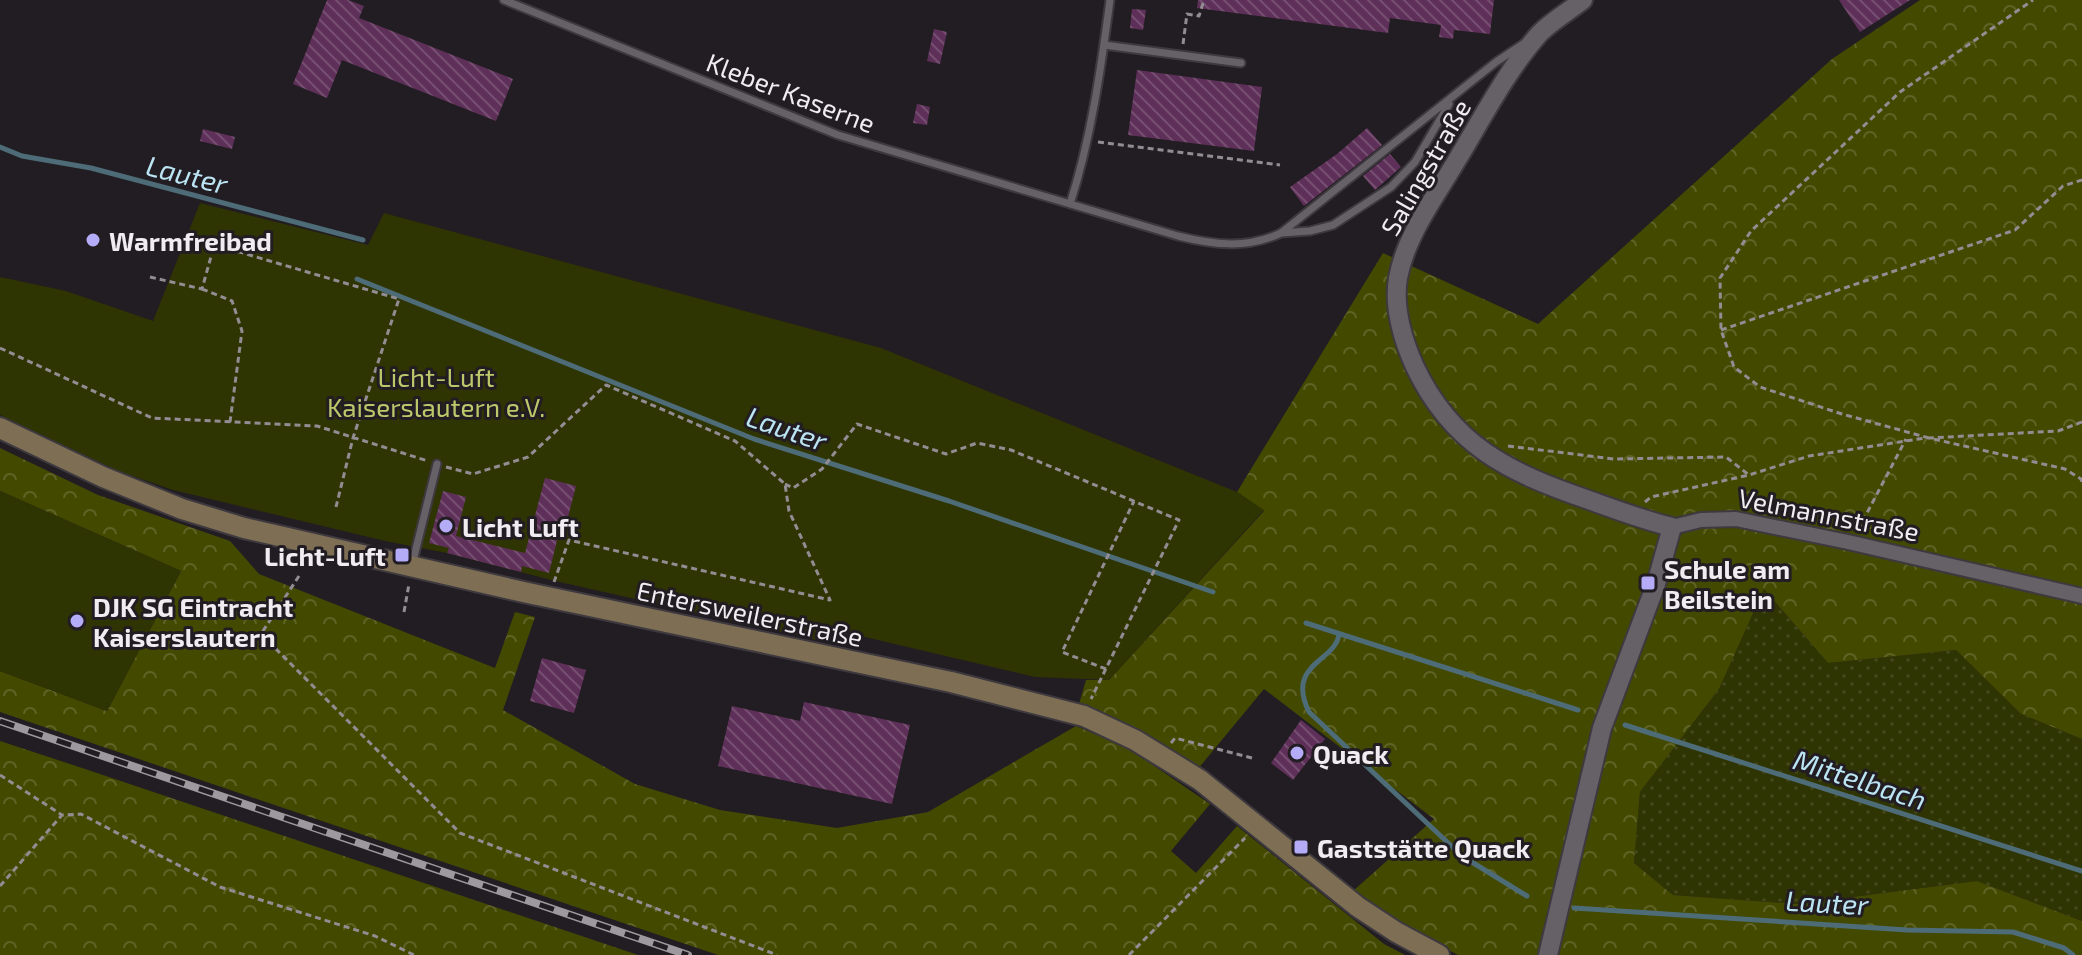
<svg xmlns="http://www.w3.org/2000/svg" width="2082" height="955" viewBox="0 0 2082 955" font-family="'Exo 2',sans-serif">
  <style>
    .grass { fill: url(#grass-dots) }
    .forest { fill: url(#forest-crowns) }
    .garden { fill: #2f3403 }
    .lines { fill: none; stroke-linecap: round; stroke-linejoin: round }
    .stream { stroke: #4d6c77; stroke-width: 5 }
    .building { fill: url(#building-back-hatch) }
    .service-casing { stroke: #3d393e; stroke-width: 11 }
    .minor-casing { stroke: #3d393e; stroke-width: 18 }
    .tertiary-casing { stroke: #3d393e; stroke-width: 22 }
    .secondary-casing { stroke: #3d393e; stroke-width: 24 }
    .path { stroke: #928d92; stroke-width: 3; stroke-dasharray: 6 4; stroke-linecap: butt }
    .service { stroke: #666067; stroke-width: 7 }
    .minor { stroke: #666067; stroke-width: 14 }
    .tertiary { stroke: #666067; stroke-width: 18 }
    .secondary { stroke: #7d6e54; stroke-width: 20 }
    .rail-casing { stroke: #9e999e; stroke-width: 8 }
    .rail { stroke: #221d22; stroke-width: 5; stroke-dasharray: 15; stroke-linecap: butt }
    .poi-dot { fill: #b5acf8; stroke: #221d22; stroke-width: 3 }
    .labels { text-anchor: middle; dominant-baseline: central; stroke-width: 6; stroke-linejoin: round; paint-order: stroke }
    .street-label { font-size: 26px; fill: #f0ecf0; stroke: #221d22 }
    .poi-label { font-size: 26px; font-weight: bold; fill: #f0ecf0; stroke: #221d22; text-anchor: start }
    .park-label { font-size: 26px; fill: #bdc86b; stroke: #221d22 }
    .water-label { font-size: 28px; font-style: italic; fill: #bce5f4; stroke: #221d22 }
  </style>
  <defs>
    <pattern id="grass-dots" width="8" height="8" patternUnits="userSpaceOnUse" patternTransform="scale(2)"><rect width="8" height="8" fill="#2f3403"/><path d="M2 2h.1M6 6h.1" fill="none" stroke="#43481c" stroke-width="1.8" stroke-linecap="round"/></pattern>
    <pattern id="forest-crowns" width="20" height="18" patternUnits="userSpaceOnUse" patternTransform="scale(2)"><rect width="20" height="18" fill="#444900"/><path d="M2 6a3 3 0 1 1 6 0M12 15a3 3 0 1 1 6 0" fill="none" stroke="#5f6326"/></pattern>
    <pattern id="building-back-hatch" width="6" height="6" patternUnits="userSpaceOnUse" patternTransform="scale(2)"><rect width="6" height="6" fill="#5e3059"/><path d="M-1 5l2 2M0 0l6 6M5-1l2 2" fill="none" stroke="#754e71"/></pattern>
  </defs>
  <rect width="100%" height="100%" fill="#221d22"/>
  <path class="grass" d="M1764,589L1828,663L1956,650L2021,714L2082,739V921L1977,881L1798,904L1673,895L1634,863L1640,792L1719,689Z"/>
  <path class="forest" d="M1920,0H2082V739L2021,714L1956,650L1828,663L1764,589L1719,689L1640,792L1634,863L1673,895L1798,904L1977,881L2082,921V955H1458L1406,927L1353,891L1434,819L1264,689L1197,770L1137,733L1079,704L1086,680H1109L1264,511L1237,492L1383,253L1538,324L1832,59Z
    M0,448L98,495L230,541L259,574L495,668L515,612L535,617L503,710L635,784L720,810L837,828L928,812L1076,726L1128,748L1210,804L1171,851L1196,873L1237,826L1384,944L1405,955H718L0,712V671L107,711L181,571L0,491Z
    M0,741L82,768L638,955H0Z"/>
  <path class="garden" d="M200,203L368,245L384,213L881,348L1237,492L1264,510L1109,680L1035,677L848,633L844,646L555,581L447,553L385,541L173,490L118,471L0,415V277L66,291L153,321Z
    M0,491L181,571L107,711L0,671Z"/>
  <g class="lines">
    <path class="stream" d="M0,147L22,156L91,168L363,240
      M357,279L754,439L949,501L1213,592
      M1306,623L1578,710
      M1339,634C1336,662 1285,663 1309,712L1462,856L1527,896
      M1625,725L2082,871
      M1574,908L1907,930L2013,932L2064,948L2073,955"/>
  </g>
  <path class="building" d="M327,0H348L364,6L359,18L513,79L496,121L342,60L327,98L293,84Z
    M1198,0H1494L1490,34L1454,30L1453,39L1439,37L1441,25L1390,18L1388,33L1197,8Z
    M1839,0H1910L1860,32Z
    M1132,9L1146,10L1143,30L1130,28Z
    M934,29L947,32L940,64L927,61Z
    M1137,70L1262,87L1254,151L1128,135Z
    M917,104L930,107L927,125L913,123Z
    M1367,128L1382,145L1304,206L1290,187L1337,154Z
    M203,129L235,137L232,149L200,141Z
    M1390,154L1401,167L1375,190L1363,176Z
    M545,478L576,486L568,517L563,516L549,573L522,566L521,572L447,553L449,548L429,543L443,491L466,497L456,536L525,553Z
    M542,658L586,670L574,713L530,701Z
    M804,702L910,725L892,804L718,766L732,706L800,721Z
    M1301,720L1325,739L1293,780L1271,763Z"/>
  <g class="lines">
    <defs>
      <path id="service" d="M504,0L838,135L1178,236C1214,245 1247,249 1281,233L1496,62L1523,44
        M1104,45L1241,63
        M1070,204C1091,139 1101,68 1110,0
        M1281,233L1310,231L1333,225L1391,187L1415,162L1449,104
        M412,565L437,464"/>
      <path id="minor" d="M1672,527L1701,520L1736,519L1848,542L2082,596"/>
      <path id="tertiary" d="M1548,955L1602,728L1656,584L1672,527C1643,520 1614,509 1586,499C1508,472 1452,445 1415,367C1403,341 1393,307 1398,278C1406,235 1435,197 1457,160C1483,117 1507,70 1540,33C1552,21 1569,11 1583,0"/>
      <path id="secondary" d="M0,428L103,477L182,509L244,528L528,593L951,682L1084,716L1135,740L1200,780L1358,907L1396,932L1439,955"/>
    </defs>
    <use href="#service" class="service-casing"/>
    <use href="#minor" class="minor-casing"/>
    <use href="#tertiary" class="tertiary-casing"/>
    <use href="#secondary" class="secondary-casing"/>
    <path class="path" d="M1183,44L1187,14L1199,16L1204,0
      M1098,142L1280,165
      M150,277L202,289L212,253L219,246L399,299L353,438L336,507
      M202,289L232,301L242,331L230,422
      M1721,330L2015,230L2063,186L2082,180
      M0,348L152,418L317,426L428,461
      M2082,422L2058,431L1929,438L2065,469L2081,479L2082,483
      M1929,438L1842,414L1760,387L1734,367L1721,330L1720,278L1751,231L1900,92L2033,0
      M1508,446L1614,459L1726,457L1749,475
      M446,467L473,474L528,457L606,385L735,441L785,484L789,511L830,600L569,540L554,582
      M785,484L793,488L822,469L857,424L946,454L977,443L1011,450L1179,520L1091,699
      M1645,502L1651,497L1749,475L1809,456L1925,438
      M1858,530L1906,439
      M299,576L261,634L460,833L777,955
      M404,612L409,584
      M1106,669L1062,652L1134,501
      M1171,743L1175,738L1252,758
      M0,775L62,815
      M0,886L62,815L81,814L220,887L375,936L414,955
      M1129,955L1245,838"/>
    <use href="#service" class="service"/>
    <use href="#minor" class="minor"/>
    <use href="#tertiary" class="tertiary"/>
    <use href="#secondary" class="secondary"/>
    <defs>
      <path id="rail" d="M0,721L688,955"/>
    </defs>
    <use href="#rail" class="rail-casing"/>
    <use href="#rail" class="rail"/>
  </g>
  <g class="poi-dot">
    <circle cx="93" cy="240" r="8"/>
    <circle cx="446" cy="526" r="8"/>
    <rect x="394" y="547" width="16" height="16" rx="4"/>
    <rect x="1640" y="575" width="16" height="16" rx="4"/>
    <circle cx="77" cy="621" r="8"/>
    <circle cx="1297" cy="753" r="8"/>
    <rect x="1293" y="839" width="16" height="16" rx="4"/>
  </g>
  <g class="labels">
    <g class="street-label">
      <text transform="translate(791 92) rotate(21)">Kleber Kaserne</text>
      <text transform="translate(1425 167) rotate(-60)">Salingstraße</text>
      <text transform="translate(1829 514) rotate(11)">Velmannstraße</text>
      <text transform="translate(750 613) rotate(12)">Entersweilerstraße</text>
    </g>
    <g class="poi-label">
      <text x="109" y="240">Warmfreibad</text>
      <text x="462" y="526">Licht Luft</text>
      <text x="386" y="555" text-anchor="end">Licht-Luft</text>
      <text x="1664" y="568">Schule am<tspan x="1664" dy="30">Beilstein</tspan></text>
      <text x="93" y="606">DJK SG Eintracht<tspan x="93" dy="30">Kaiserslautern</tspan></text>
      <text x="1313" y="753">Quack</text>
      <text x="1317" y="847">Gaststätte Quack</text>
    </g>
    <g class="park-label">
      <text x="436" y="376">Licht-Luft<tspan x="436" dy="30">Kaiserslautern e.V.</tspan></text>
    </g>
    <g class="water-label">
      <text transform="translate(187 174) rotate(14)">Lauter</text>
      <text transform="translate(787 428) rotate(19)">Lauter</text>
      <text transform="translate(1860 779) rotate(18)">Mittelbach</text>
      <text transform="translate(1827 902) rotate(3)">Lauter</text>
    </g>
  </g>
</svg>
